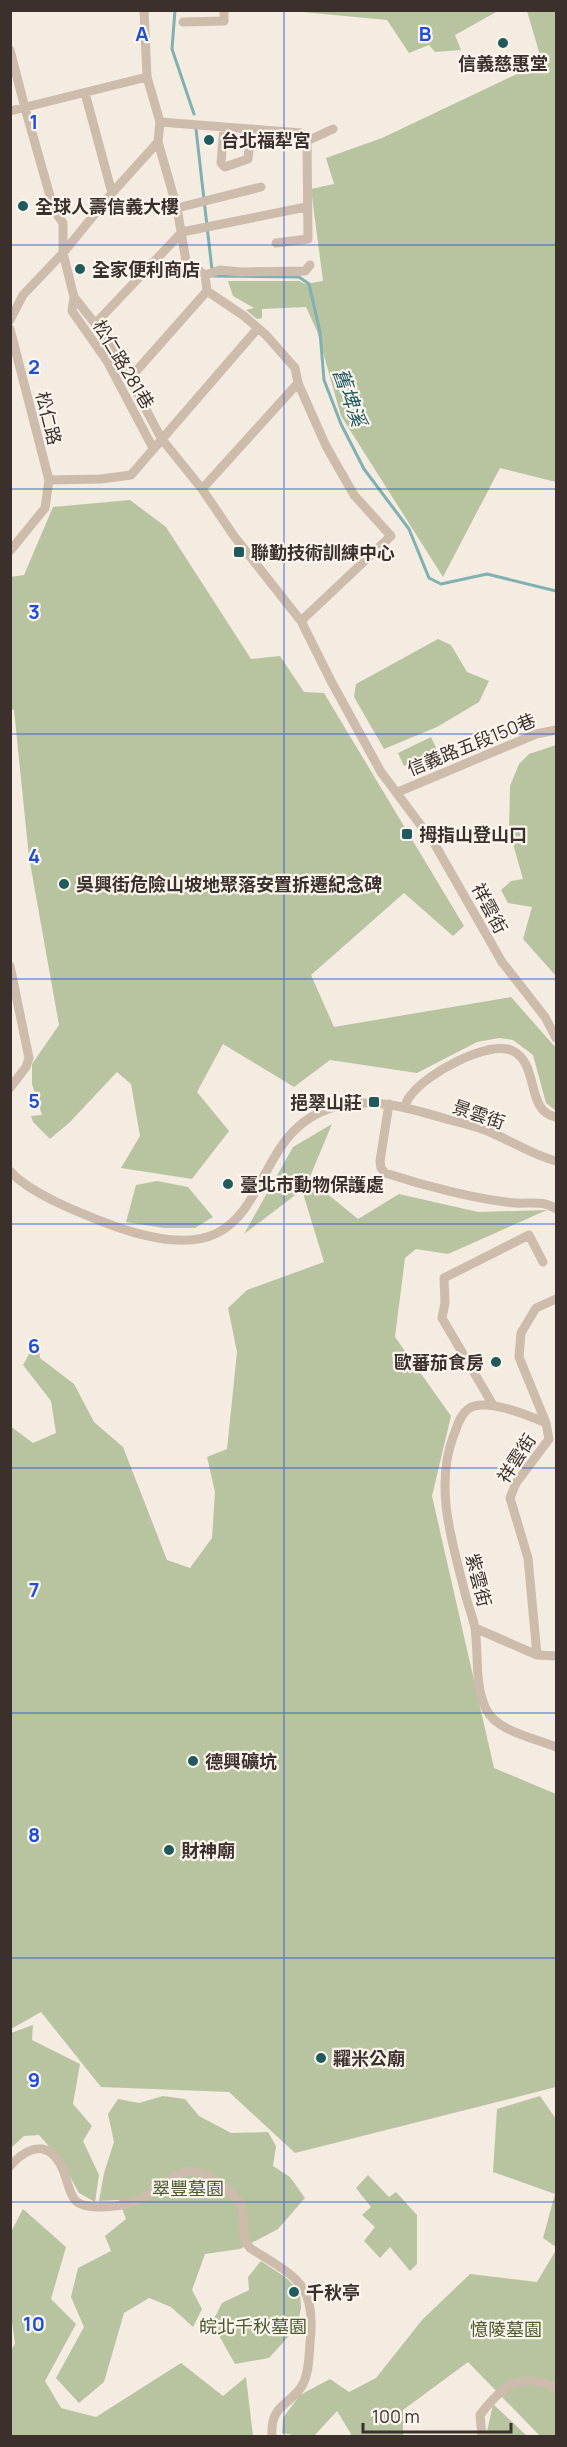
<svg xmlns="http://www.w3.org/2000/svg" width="567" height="2447" viewBox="0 0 567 2447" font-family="Manrope,'Noto Sans TC',sans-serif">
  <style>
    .green { fill: #b8c4a0 }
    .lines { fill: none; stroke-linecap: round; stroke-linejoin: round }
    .stream { stroke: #7fb0b2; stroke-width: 3 }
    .minor { stroke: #cdbbac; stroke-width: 9 }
    .grid { fill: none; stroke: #1d4ed8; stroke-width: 1.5; stroke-opacity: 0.55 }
    .poi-dot { fill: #1f5a5e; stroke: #fbf5ee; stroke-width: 2 }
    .labels { text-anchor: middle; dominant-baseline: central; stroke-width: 4.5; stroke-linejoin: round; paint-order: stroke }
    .poi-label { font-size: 18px; font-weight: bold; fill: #3b302b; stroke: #fbf5ee; text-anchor: start }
    .street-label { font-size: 18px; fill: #3b302b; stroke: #fbf5ee }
    .park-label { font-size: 18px; fill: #4a5a2e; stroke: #fbf5ee }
    .water-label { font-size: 20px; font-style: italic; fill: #1f5a5e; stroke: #fbf5ee }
    .grid-label { font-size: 20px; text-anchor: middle; font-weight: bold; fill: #1d4ed8; stroke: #fbf5ee; stroke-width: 4.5; stroke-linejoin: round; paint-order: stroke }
  </style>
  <rect width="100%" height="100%" fill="#f4ebe1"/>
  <path class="green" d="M292,11H498L455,35L461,50L435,52L429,45L409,53L387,20Z
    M527,11H556V482L500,468L443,577L341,416L317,331L306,307L262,309V318L257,319L246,310L254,308L233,296L228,281H299L305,284L323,281L311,189L334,184L326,158L382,138L542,62Z
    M130,500L166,527L251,659L280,656L304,692L324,693L464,926L453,936L404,893L311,975L334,1027L511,997L556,1048V1111L546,1103L533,1055L513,1040L499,1038L477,1042L417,1073L330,1060L294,1087L223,1044L197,1092L229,1131L192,1179L121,1168L140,1136L131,1084L117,1072L70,1122L50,1139L33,1122L31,1116L42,1115L32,1084V1064L59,1025L29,857L14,710L11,709L10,577L24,575L53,507Z
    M438,639L451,645L467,672L489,681L479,702L437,727L384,749L354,697L356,684Z
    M431,737L437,750L404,766L398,753Z
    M556,745V976L523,939L532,907L508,903L501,890L511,881L523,879L509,830L510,786L519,764L529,754Z
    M332,1124L309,1179L358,1219L399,1194L478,1212L547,1210L448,1254L416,1249L405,1258L395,1337L451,1416L432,1496L494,1768L556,1794V2087L295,2153L229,2092L101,2087L41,2012L11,2029L10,1426L33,1443L56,1433L51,1401L23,1365L38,1338L40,1358L74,1384L94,1422L123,1447L167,1560L190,1568L212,1538L215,1492L207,1457L227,1449L237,1352L228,1308L247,1290L324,1262L302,1190L244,1234L293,1147Z
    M157,1181L188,1187L213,1217L195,1228H164L126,1222L136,1185Z
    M33,2025L32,2040L80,2064L73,2104L92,2126L83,2141L99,2175L95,2202L79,2193L60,2159L39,2135L24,2136L11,2148V2033Z
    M163,2096L185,2099L199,2116L231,2133L268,2132L276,2146L273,2166L290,2177L305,2198L278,2229L240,2249L205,2254L192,2290L202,2309L193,2327L171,2307L149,2298L124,2313L104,2382L79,2403L56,2378L84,2327L71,2297L78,2268L111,2251L105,2236L126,2219L119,2200L99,2201L104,2173L114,2142L108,2114L118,2099L139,2103Z
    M540,2096L556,2119V2247L543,2238L555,2194L493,2172L497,2109Z
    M368,2175L389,2197L396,2192L417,2215V2264L410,2271L390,2247L380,2258L364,2241L375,2227L362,2215L371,2207L356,2188Z
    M23,2209L66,2247L51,2299L76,2324L45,2381L61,2408L96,2417L181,2363L223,2396L246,2377L253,2436H11V2350L15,2344L10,2307L11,2232Z
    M556,2250V2436H540L468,2362L403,2410V2436H350L351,2434L337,2411L314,2436H298L282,2433L283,2418L300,2395L330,2379L349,2392L376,2378L422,2320L470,2274L537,2282Z
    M261,2261L285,2277L300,2291L301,2308L297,2327L269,2358L235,2364L212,2323L222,2303L249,2290L248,2277Z
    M493,2404L527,2436H486Z"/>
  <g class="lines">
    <path class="stream" d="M175,10L172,49L194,114
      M196,129L212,270
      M213,276L299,277L309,284L320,332L324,380L341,424L364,469L409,529L429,578L441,584L487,574L556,591"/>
    <path class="minor" d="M144,10L147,77L160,122L158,142L177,208L186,261L205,275L207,291L244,316L266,335L295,368L298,383L326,446L354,495L391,536L301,621
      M183,22L224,21V10
      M10,50L25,108L54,210L63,223V253L74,297L112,345L161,438L202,489L234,536L301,621L331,681L381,772L434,843L502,962L545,1017L556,1038
      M85,93L112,193
      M10,111L147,77
      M160,122L301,133L307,141
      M224,127L221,163L225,167L248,159L251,129
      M307,141L333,129
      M177,208L261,187
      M276,243L308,239L307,141
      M205,275L220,270L241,272L305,271L310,265
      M74,297L72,311L107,361L153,448
      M10,320L23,295L63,253L112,193L158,142
      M96,323L182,232L306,207
      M10,329L49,480L45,508L10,551
      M130,378L207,291
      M49,480L101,479L131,475L258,328
      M202,489L298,383
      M398,792L536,734L556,730
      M10,966L29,1058L26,1067L10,1088
      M389,1104L380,1161L381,1168L385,1173C422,1185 478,1200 516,1203C531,1204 544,1200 556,1209
      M405,1107C406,1103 408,1098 411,1095C426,1074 489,1039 513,1051C540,1065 525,1111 556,1117
      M10,1171C29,1193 78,1212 106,1223C291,1294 229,1127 343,1105C380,1098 415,1110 450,1120C465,1124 480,1127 494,1134C515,1143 533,1155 556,1161
      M493,1405L442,1318L445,1303L444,1278L529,1235L543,1262
      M546,1423C528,1415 484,1397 468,1409C459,1416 457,1428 453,1437C434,1489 453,1545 466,1597C469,1608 473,1618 475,1628C479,1655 474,1684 486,1709C497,1732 535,1738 556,1747
      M475,1628L537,1655L556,1656
      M537,1655L528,1558L510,1498L516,1483L549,1439L546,1423L519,1357L521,1333L536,1308L556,1299
      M10,2166C29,2145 50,2140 63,2170C67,2179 69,2193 75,2200C79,2205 90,2207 96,2207C110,2207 128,2206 141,2199C176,2179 185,2155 224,2187C248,2207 243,2210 244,2239L250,2248C295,2277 317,2282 310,2343C309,2356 309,2372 303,2384C291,2406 270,2403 272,2436
      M482,2436L480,2415C502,2386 520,2371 556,2388"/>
  </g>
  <path class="grid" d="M284,10V2436M10,245H556M10,489H556M10,734H556M10,979H556M10,1224H556M10,1468H556M10,1713H556M10,1958H556M10,2202H556"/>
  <g class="poi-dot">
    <circle cx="503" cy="43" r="6"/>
    <circle cx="209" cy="140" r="6"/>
    <circle cx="23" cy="206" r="6"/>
    <circle cx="80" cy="269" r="6"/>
    <rect x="233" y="546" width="12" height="12" rx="3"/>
    <rect x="401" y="828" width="12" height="12" rx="3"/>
    <circle cx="64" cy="884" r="6"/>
    <rect x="368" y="1096" width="12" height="12" rx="3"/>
    <circle cx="228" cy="1184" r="6"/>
    <circle cx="496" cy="1362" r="6"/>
    <circle cx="193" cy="1761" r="6"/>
    <circle cx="169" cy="1850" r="6"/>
    <circle cx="321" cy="2058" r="6"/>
    <circle cx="294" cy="2292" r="6"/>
  </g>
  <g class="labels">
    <g class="poi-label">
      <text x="503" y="63" text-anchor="middle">信義慈惠堂</text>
      <text x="221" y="140">台北福犁宮</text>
      <text x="35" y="206">全球人壽信義大樓</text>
      <text x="92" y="269">全家便利商店</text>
      <text x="251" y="552">聯勤技術訓練中心</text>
      <text x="419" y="834">拇指山登山口</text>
      <text x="76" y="884">吳興街危險山坡地聚落安置拆遷紀念碑</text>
      <text x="362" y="1102" text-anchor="end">挹翠山莊</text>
      <text x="240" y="1184">臺北市動物保護處</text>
      <text x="484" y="1362" text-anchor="end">歐蕃茄食房</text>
      <text x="205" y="1761">德興礦坑</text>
      <text x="181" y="1850">財神廟</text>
      <text x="333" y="2058">糶米公廟</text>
      <text x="306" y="2292">千秋亭</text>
    </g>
    <g class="street-label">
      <text transform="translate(124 364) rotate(59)">松仁路281巷</text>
      <text transform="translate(49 418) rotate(76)">松仁路</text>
      <text transform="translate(471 744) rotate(-22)">信義路五段150巷</text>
      <text transform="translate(490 908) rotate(62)">祥雲街</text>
      <text transform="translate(479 1114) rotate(19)">景雲街</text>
      <text transform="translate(516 1458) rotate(-57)">祥雲街</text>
      <text transform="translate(479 1580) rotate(76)">紫雲街</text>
    </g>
    <g class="park-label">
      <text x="188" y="2188">翠豐墓園</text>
      <text x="253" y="2326">皖北千秋墓園</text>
      <text x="506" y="2329">憶陵墓園</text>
    </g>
    <g class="water-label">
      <text transform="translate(350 397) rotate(70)">舊埤溪</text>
    </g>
  </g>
  <g class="grid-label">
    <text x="142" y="41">A</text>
    <text x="425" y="41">B</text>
    <text x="34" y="129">1</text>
    <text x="34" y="374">2</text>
    <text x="34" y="619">3</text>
    <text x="34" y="863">4</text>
    <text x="34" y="1108">5</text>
    <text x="34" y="1353">6</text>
    <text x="34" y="1597">7</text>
    <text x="34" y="1842">8</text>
    <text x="34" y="2087">9</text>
    <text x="34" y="2331">10</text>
  </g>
  <rect width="567" height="2447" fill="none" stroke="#3b302b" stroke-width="24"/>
  <path d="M363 2423v9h148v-9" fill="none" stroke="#3b302b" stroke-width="3"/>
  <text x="372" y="2423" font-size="18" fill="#3b302b" stroke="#fbf5ee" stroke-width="4.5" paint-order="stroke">100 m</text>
</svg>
